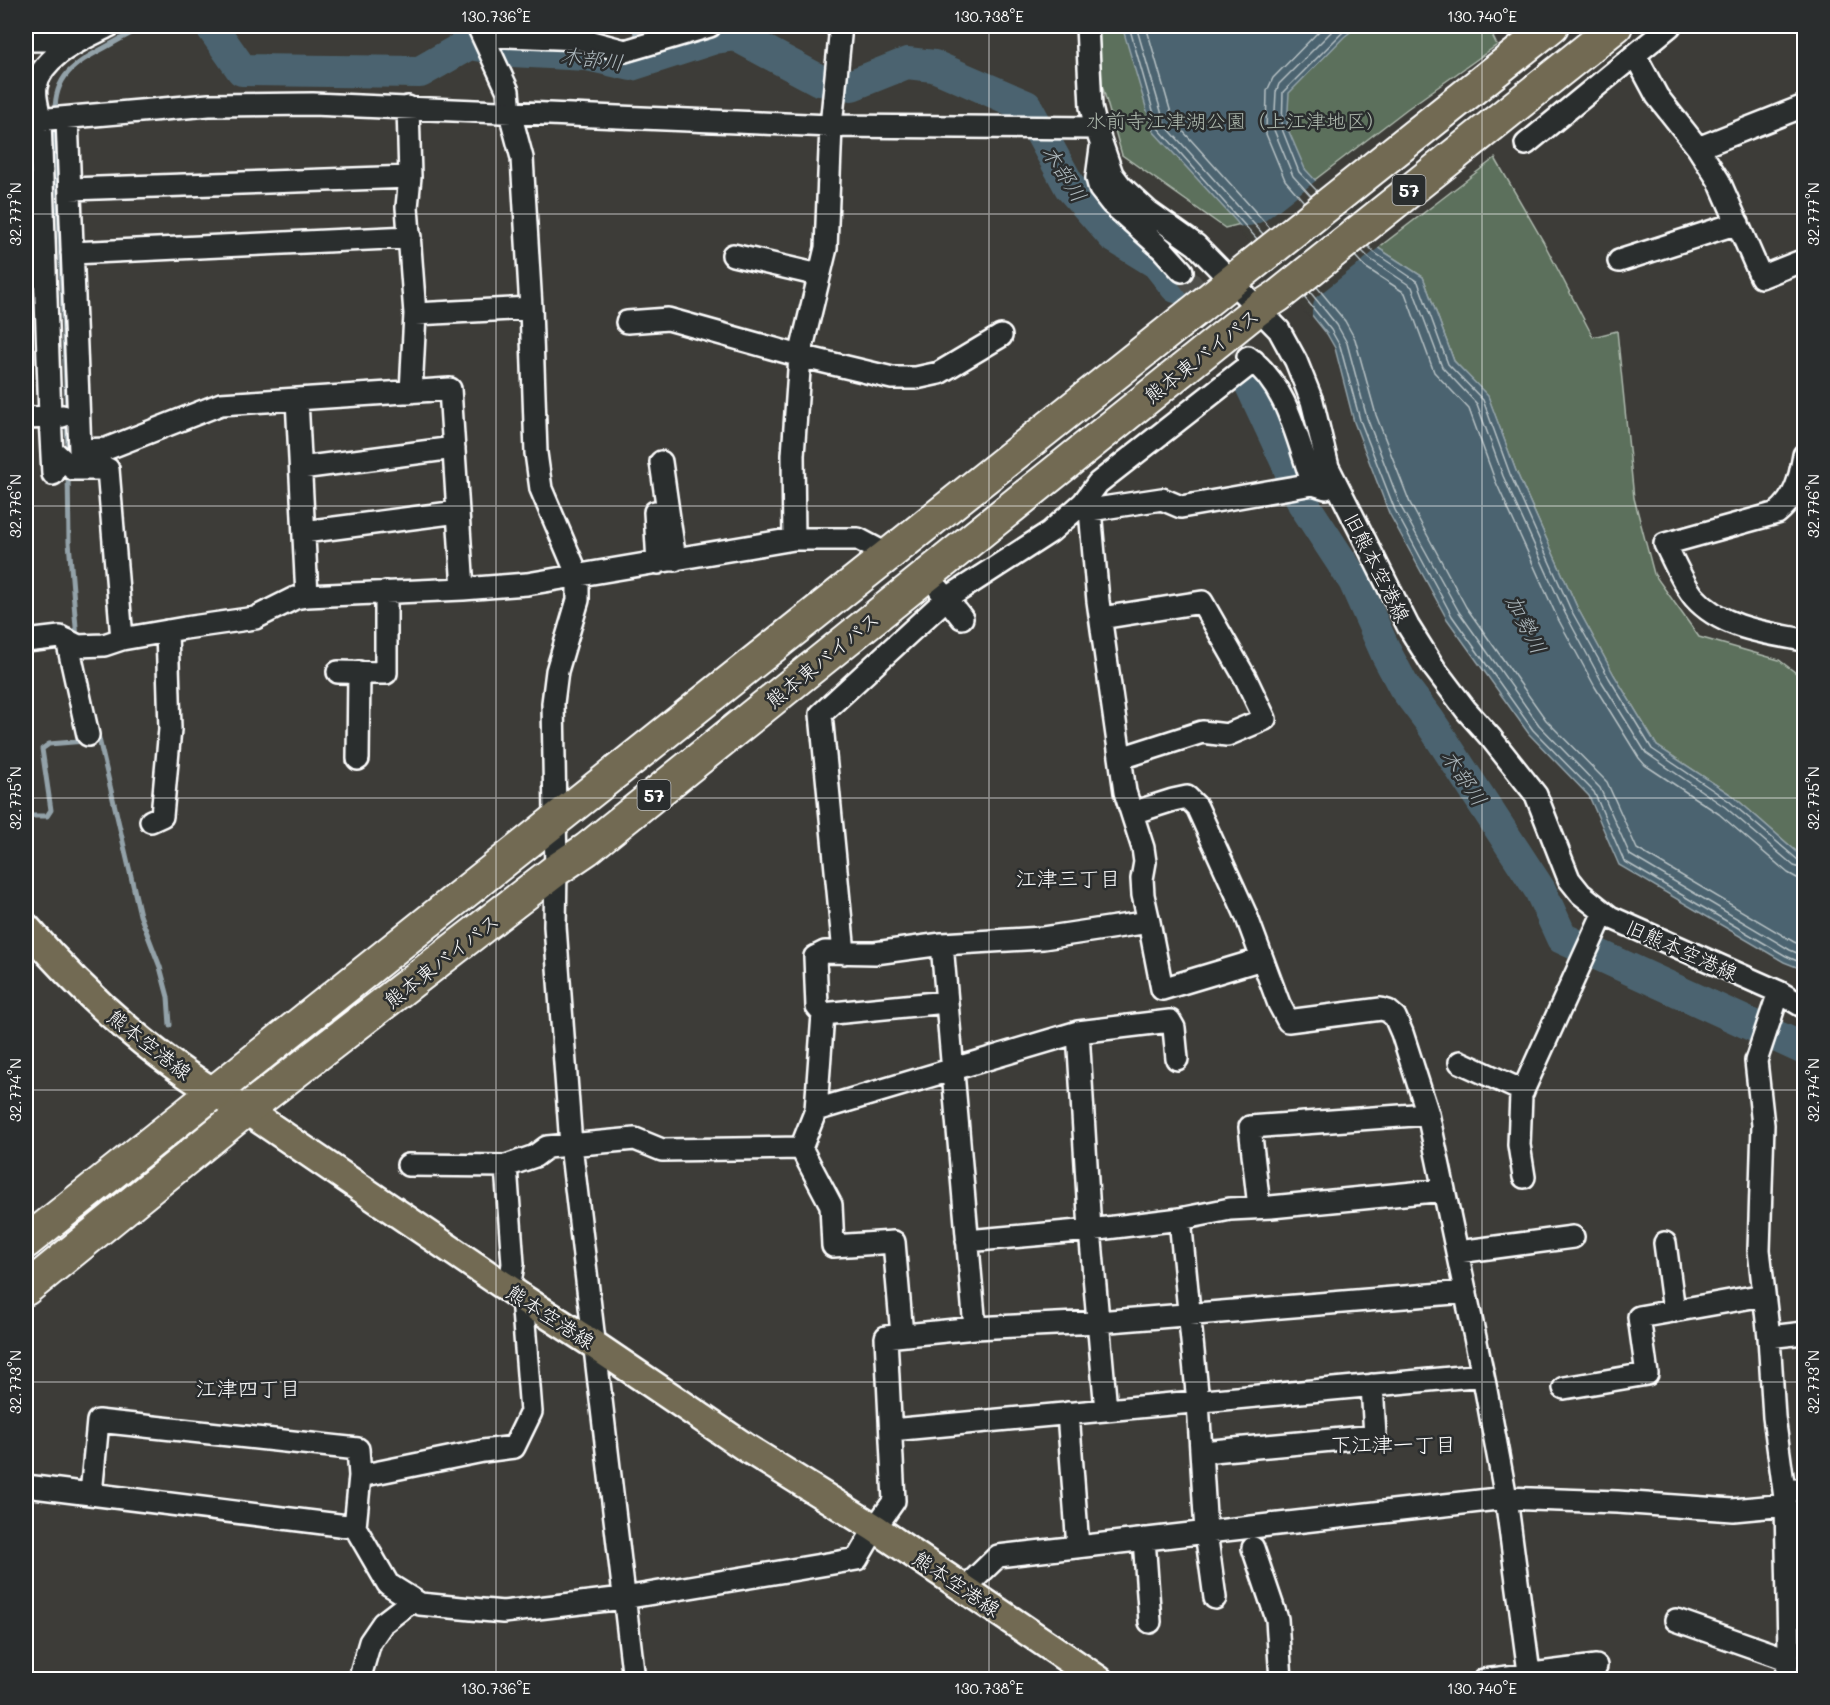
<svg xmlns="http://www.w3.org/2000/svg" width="1830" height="1705" viewBox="0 0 1830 1705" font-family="Mali,'Klee One',sans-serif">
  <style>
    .green { fill: #5b705b; stroke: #adb8ad; stroke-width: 1.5 }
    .water { fill: #4b646f; stroke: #93a2a9; stroke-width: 1.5 }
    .pier { fill: #3d3c38 }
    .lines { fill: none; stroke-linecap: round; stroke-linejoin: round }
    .shore { stroke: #b7c1c5; stroke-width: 1.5 }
    .stream { stroke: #93a2a9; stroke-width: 5 }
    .river { stroke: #4b646f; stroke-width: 32 }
    .minor-tunnel { stroke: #50504c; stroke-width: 21; stroke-dasharray: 21 10; stroke-linecap: butt }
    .minor-casing { stroke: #fff; stroke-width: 26 }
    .major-casing { stroke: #fff; stroke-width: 32 }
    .highway-casing { stroke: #fff; stroke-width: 36 }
    .minor { stroke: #2a2d2e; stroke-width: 21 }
    .major { stroke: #726b52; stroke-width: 27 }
    .highway { stroke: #726b52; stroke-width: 32 }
    .ticks { fill: none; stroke: #fff; stroke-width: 1.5; stroke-opacity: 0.45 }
    .labels { text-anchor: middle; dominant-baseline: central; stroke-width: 5; stroke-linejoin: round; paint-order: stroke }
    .shield { fill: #2a2d2e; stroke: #bfc0c0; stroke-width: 1.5 }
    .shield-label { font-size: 18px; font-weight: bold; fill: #fff }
    .park-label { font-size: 20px; fill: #adb8ad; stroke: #2a2d2e }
    .street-label { font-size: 20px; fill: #fff; stroke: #2a2d2e }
    .water-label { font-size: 21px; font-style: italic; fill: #aeb9be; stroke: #2a2d2e }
    .neighbourhood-label { font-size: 21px; fill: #fff; stroke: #2a2d2e }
    .neatline { fill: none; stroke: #fff; stroke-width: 2 }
    .ticks-label { font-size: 15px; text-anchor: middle; fill: #fff }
  </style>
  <rect width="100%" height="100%" fill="#3d3c38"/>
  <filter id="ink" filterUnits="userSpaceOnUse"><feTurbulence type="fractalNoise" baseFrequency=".0167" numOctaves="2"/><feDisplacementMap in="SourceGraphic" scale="12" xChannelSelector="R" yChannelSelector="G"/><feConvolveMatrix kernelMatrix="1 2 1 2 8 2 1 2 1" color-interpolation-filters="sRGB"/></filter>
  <g filter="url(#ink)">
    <path class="green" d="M1098,26H1492L1496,35L1493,37L1497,45L1407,109L1265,218L1225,228L1122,155L1102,85Z
      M1495,158L1543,241L1593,337L1617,331L1634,498L1654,574L1699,637L1779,660L1804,679V858L1733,796L1657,746L1614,675L1577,607L1516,471L1488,397L1454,361L1423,277L1378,248Z"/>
    <path class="water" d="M1122,26H1358L1344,37L1289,93L1287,127L1305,169L1378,248L1423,277L1454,361L1488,396L1516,471L1577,607L1614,675L1657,746L1733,796L1804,858V970L1784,962L1619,865L1589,796L1529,734L1447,619L1389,513L1354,422L1335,348L1327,334L1236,221L1153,131Z"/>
    <path class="pier" d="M1318,179L1381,246L1315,298L1312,309V320L1237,228L1255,225L1266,220Z"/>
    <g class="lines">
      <path class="shore" d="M1129,26L1158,128L1257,239
        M1136,26L1165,125L1263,234
        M1146,26L1173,120L1270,228
        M1317,191L1299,172L1282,129L1283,92L1349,26
        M1311,196L1293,176L1274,130L1276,92L1279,84L1337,26
        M1304,202L1285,180L1266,134L1267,91L1273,78L1324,26
        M1368,246L1375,253L1418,282L1448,364L1483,400L1510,474L1571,610L1609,678L1652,749L1729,801L1798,860L1804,862
        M1362,251L1370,259L1412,287L1442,367L1477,404L1503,476L1565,613L1602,682L1646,753L1725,807L1794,866L1804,869
        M1355,256L1365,267L1405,293L1434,372L1469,409L1495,480L1557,617L1595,687L1639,758L1645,765L1719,814L1788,873L1797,878H1804
        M1317,287L1345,321L1355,339L1376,415L1410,503L1466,607L1546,720L1607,782L1637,849L1794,942L1804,946
        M1310,292L1337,325L1347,343L1367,418L1401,507L1459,612L1539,725L1600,788L1630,855L1790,950L1804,956
        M1304,297L1331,330L1340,346L1360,420L1395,510L1452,616L1533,730L1594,792L1624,861L1786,956L1804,964"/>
      <path class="stream" d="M634,26L638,41
        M640,50L642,61
        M55,114C54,76 74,64 104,48C118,40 131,33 145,26
        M55,123L67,411
        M67,420L68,456
        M68,471L69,542L77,639
        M97,730L140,915L160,967L168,997L170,1025
        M26,816H47L51,810L42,749L49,744L85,741
        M26,1677L31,1680"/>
      <path class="river" d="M211,26L242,70L420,72L469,44L512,51L587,55L631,65L715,38L735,35L819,80L852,85L907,63L934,66L1026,106L1070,187L1113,236L1157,263L1176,287
        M1248,379L1287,463L1303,503L1354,581L1387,655L1404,687L1429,720L1540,890L1562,938L1804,1049"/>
      <path class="minor-tunnel" d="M1182,271L1248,357"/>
      <defs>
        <path id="minor" d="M478,26L508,91L510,113L522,158L531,308L536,453L541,489L578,576V600L557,671L553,703L556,870L555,926L571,1145L634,1680
          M1087,26L1091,107L1096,128L1112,174L1121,186L1148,211L1196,245L1279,330L1296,361L1312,401L1328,467L1408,626L1435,669L1466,710L1491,738L1536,795L1569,879L1581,894L1610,917L1779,992L1804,1007
          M482,35L580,39L625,51L710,26
          M26,40L82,39
          M1635,55L1657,96L1698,148
          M1804,106L1698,148L1719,181L1761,277L1804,260
          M408,107L410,177L407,207L415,314L411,392
          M67,118L80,450L106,449L221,404L450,389L463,589
          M26,121L209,105L313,104L831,126L1096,128
          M1526,144L1670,26
          M1101,148L1097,178L1100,189L1111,203L1162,249L1182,271
          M70,189L410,177
          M72,253L410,237
          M733,255L819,275
          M1619,261L1738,223
          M415,314L531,308
          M627,322L668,319L800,356L892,378H916L939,373L1001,336
          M1248,357C1288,386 1297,440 1313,484L1326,488
          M297,399L307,596
          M26,418L50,417L40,120C39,110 34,97 36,87C41,55 84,39 109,26
          M52,450L73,469H108L122,639
          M1804,455C1800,478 1796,498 1777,513L1665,544C1674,561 1682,582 1694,597C1721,628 1766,633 1804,640
          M661,462L675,560
          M301,468L454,448
          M53,474L50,417L63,416
          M1090,510L1162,499L1181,507L1313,484
          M655,512L658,563
          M304,532L458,512
          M794,539L793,455L800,356L826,248L831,126L840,36L838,26
          M939,589L962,618
          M1101,618L1202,602L1246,679L1265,719L1227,735L1202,732L1121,758
          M67,640L88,735
          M26,641L60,637L78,646L104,645L122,639L185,628L255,618L295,598L307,596L463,589L527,584L794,539H858L888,555
          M338,672L386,673V592
          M358,759L359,672
          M1132,813L1173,800L1187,797L1197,807L1246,915L1279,1004L1288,1021L1381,1009L1388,1011L1395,1017L1402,1033L1428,1114L1485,1385L1506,1498L1530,1680
          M151,821L162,816L170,729L167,631
          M1149,922L1162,989L1262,959
          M942,944L975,1328
          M844,953L821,714L946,599L1050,532L1083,503L1098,483L1254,361
          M1779,992L1756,1061L1763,1125L1759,1250L1769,1337L1774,1417L1786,1505L1789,1648L1786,1680
          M823,1014L946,1002
          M1078,1032L1170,1021L1174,1028L1177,1059
          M1460,1062L1523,1091
          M816,1110L1078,1032L1090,1230L1106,1410
          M801,1148L831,1205L833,1246L894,1242L902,1335
          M408,1165L506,1166L535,1156L547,1147L635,1139L662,1150L801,1148L816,1110L823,1014L817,1007L815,957L825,952L875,953L942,944L1043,938L1149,922L1143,895L1142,879L1145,862L1143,848L1125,792L1098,601L1090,510L1083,503
          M506,1166L513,1264L509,1289
          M1524,1177L1519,1145L1521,1095L1604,912
          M1259,1207L1250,1127L1428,1114
          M1180,1219L1198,1402L1206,1532L1215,1598
          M967,1241L1090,1230L1180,1219L1230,1209L1271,1207L1444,1190
          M1665,1243L1674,1311
          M1458,1252L1573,1237
          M1769,1337L1804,1333
          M1564,1388L1647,1374L1639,1317L1764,1295
          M1068,1413L1078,1547
          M891,1430L1483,1375
          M1202,1452L1375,1436L1372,1385
          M360,1476L483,1451L514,1447L531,1412L522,1298
          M26,1486L355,1527L388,1584L420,1604L503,1612L624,1598L857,1559L875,1528L894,1501L886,1337L975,1328L1098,1322L1466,1292
          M1784,1490H1804
          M91,1494L98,1421L358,1449L360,1476L355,1527
          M1144,1539L1150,1622
          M1253,1548L1277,1619L1281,1680
          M965,1588L998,1556L1506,1498L1617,1502L1733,1510L1786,1505
          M1676,1620L1787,1659
          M359,1680L370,1642L383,1623L413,1600
          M1484,1680L1596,1666"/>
        <path id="major" d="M26,927C86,997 164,1068 246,1110L522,1298L593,1344L745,1447L875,1528L1099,1680"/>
        <path id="highway" d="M26,1242L1552,26
          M26,1289L246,1110L556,870L587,849L1223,337L1258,309L1278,296L1616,26"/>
      </defs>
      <use href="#minor" class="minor-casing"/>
      <use href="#major" class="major-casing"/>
      <use href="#highway" class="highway-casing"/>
      <use href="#minor" class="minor"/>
      <use href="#major" class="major"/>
      <use href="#highway" class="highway"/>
    </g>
  </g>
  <path class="ticks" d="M496,26V1680M989,26V1680M1482,26V1680M26,214H1804M26,506H1804M26,798H1804M26,1090H1804M26,1382H1804M26,1674H1804"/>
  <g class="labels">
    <g class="shield">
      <rect x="1392.5" y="175" width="33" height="30" rx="4.5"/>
      <rect x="637.5" y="780" width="33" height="30" rx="4.5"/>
    </g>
    <g class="shield-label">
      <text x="1409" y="190">57</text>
      <text x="654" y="795">57</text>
    </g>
    <g class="park-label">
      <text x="1236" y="120">水前寺江津湖公園（上江津地区）</text>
    </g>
    <g class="street-label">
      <text transform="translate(1201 355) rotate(-38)">熊本東バイパス</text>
      <text transform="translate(1378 567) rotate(63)">旧熊本空港線</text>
      <text transform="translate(822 659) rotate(-39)">熊本東バイパス</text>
      <text transform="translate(1682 949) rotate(24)">旧熊本空港線</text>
      <text transform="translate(441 960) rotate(-38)">熊本東バイパス</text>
      <text transform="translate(150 1044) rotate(38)">熊本空港線</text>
      <text transform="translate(551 1316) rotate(33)">熊本空港線</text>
      <text transform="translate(957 1583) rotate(34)">熊本空港線</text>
    </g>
    <g class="water-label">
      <text transform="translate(592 58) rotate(7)">木部川</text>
      <text transform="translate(1065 173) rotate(57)">木部川</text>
      <text transform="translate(1527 624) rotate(63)">加勢川</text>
      <text transform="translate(1465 777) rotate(56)">木部川</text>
    </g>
    <g class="neighbourhood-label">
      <text x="1068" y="877">江津三丁目</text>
      <text x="248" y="1387">江津四丁目</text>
      <text x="1393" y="1443">下江津一丁目</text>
    </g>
  </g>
  <rect width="1830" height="1705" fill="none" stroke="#2a2d2e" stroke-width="66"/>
  <rect x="33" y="33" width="1764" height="1639" class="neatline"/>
  <g class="ticks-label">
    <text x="496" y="22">130.736°E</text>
    <text x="989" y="22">130.738°E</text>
    <text x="1482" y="22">130.740°E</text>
    <text transform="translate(16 214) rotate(-90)" y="5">32.777°N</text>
    <text transform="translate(1814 214) rotate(-90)" y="5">32.777°N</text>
    <text transform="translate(16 506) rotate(-90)" y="5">32.776°N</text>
    <text transform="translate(1814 506) rotate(-90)" y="5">32.776°N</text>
    <text transform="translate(16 798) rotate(-90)" y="5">32.775°N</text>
    <text transform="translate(1814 798) rotate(-90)" y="5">32.775°N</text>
    <text transform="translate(16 1090) rotate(-90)" y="5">32.774°N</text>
    <text transform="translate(1814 1090) rotate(-90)" y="5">32.774°N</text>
    <text transform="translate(16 1382) rotate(-90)" y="5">32.773°N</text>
    <text transform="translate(1814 1382) rotate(-90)" y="5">32.773°N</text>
    <text x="496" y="1694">130.736°E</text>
    <text x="989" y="1694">130.738°E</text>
    <text x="1482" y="1694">130.740°E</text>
  </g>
</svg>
